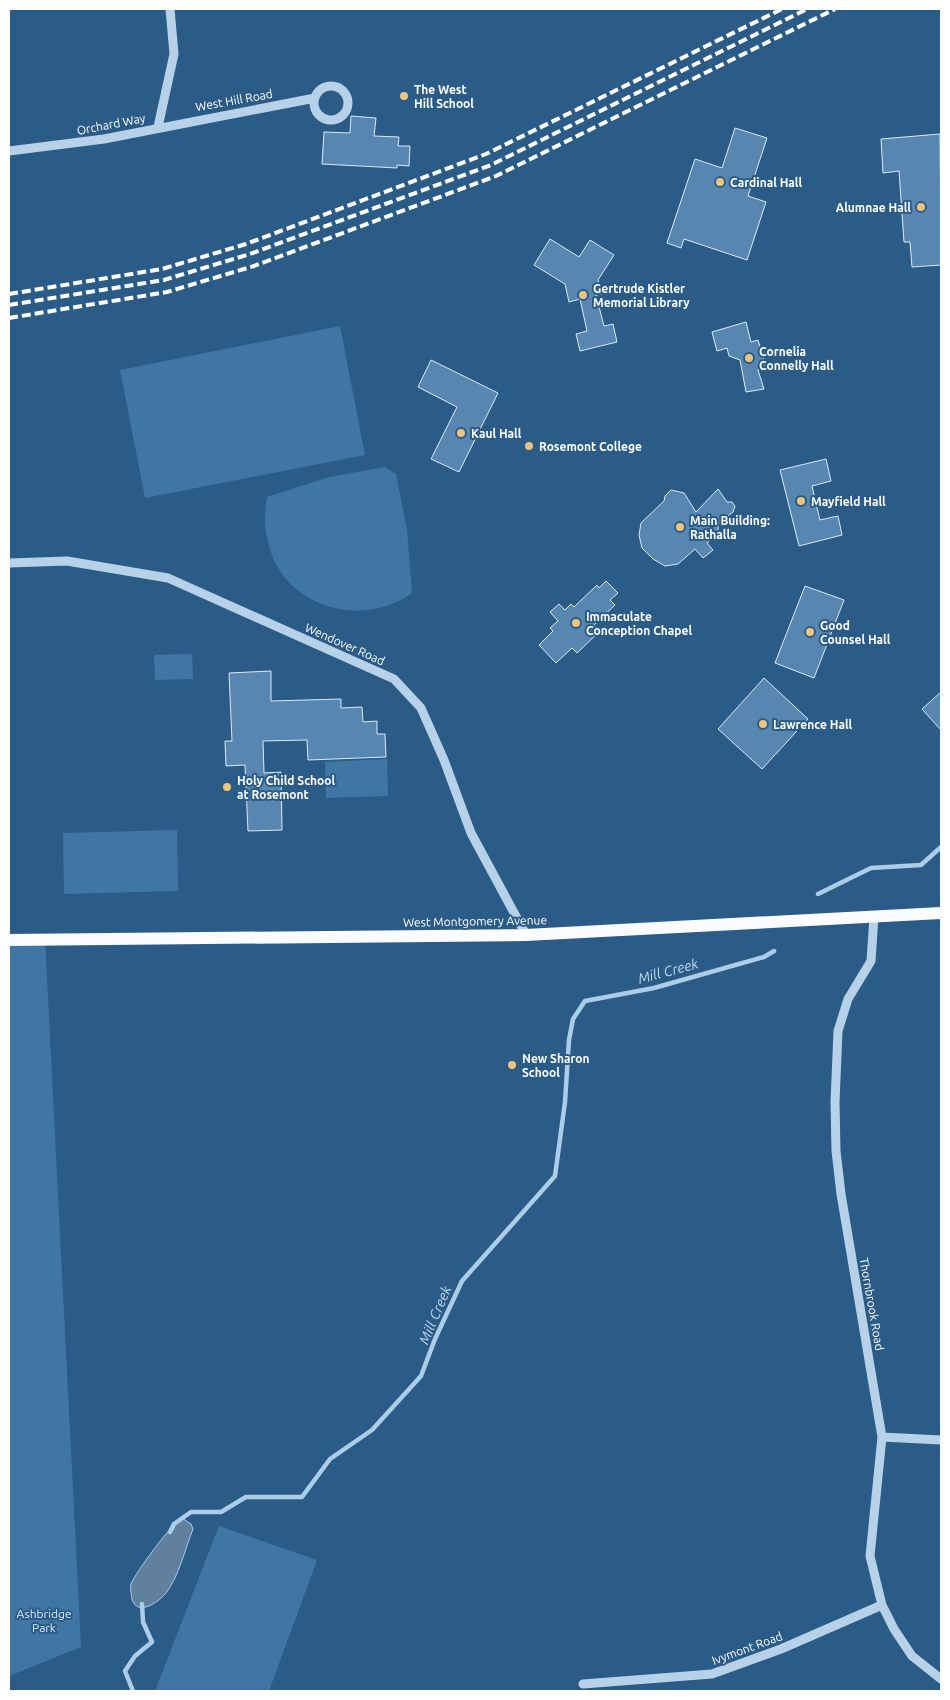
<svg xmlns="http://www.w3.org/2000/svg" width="950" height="1700" viewBox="0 0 950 1700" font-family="Ubuntu,sans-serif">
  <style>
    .green { fill: #4076a3 }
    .water { fill: #60809d; stroke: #accde8 }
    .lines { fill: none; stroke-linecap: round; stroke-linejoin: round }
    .stream { stroke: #accde8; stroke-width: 4.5 }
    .building { fill: #5787b0; stroke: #dbeaf6 }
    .minor { stroke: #b7d2e8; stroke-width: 9 }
    .major { stroke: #f9fbfe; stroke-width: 12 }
    .rail { stroke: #fff; stroke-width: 4; stroke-dasharray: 9 4; stroke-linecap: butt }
    .poi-dot { fill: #edc380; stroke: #2b5c87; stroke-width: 2 }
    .labels { text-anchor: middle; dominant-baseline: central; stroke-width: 4; stroke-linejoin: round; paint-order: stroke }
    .poi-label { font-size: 12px; font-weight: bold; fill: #fff; stroke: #2b5c87; text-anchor: start }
    .street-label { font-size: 12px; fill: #fff; stroke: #2b5c87 }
    .park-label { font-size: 12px; fill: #dbeaf6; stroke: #2b5c87 }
    .water-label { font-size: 14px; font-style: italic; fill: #c3dbef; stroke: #2b5c87 }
  </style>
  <rect width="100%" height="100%" fill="#2b5c87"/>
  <path class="green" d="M340,326L365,455L145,498L120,370Z
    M385,467L396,474L407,530L412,593C363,629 285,608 269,546C264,529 264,514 267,497L329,477Z
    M192,654L193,679L155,680L154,655Z
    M387,759L388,796L326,798L325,762Z
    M177,830L178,891L64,894L63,833Z
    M45,939L81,1647L9,1676V940Z
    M219,1526L317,1560L269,1691H155Z"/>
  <path class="water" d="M182,1518L191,1524L193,1529C185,1549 179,1576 166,1593C156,1605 132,1619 131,1592C131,1589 130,1586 131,1584C136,1572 172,1523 182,1518Z"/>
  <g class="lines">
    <path class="stream" d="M818,894L871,868L921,865L941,847
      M170,1532L174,1524L191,1512H221L246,1497H302L330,1459L372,1430L421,1376L435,1339L462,1281L555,1176L565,1102L569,1040L573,1019L585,1001L654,988L764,957L774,951
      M133,1691L125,1671L135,1656L152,1642L143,1622L142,1604"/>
  </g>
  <path class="building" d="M351,116L376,118L374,136L399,137L398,146H410L409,166L397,165V168L322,164L324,132L350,133Z
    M735,128L767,138L748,196L766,202L747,260L684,239L681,248L667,243L695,159L722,168Z
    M940,134L941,265L912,267L910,242H904L899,171L883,173L881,139Z
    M550,239L579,257L590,240L614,255L598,280L602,294L596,295L604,326L613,324L617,342L580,351L576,334L587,331L580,299L569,302L565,284L534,265Z
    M746,322L751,342L758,340L766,367L758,370L764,389L746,392L740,360L729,356L727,348L717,351L712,332Z
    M431,360L498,393L459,472L431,459L457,407L418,387Z
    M826,459L831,481L812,486L820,520L838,516L842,535L799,546L780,470Z
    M718,489L727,502H732L735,506L733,512L718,524V533L707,543L713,550L703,558L695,549L678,564L665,566L653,559L642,548L639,535L641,523L664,501L665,496L671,490L684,493L696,512Z
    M606,581L618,593L610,600L615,605L594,625L600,631L577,653L572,648L556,663L539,645L553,631L550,628L558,621L550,612L559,604L565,610L571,604L574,607L597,585L599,588Z
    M805,586L844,600L814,678L775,663Z
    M271,671V701L341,699V708L362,707L363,722L377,721V734H385L386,757L308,760L307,740L263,741L264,773L281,772L282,830L248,831L245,765L226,766L225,741H232L229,673Z
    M764,678L808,719L762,769L718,729Z
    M941,692V730L922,709Z"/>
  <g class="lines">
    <path class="minor" d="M314 103a17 17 0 1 1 34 0a17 17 0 1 1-34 0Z
      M158,127L174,54L170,9
      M9,151L104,139L315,98
      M9,563L67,561L168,578L394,679L421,708L444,760L471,833L526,935
      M874,916L871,961L848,999L838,1031L835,1102L836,1151L841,1194L882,1437L870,1556L882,1605L894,1629L912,1656L941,1679
      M882,1437L941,1440
      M583,1684L712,1674L781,1649L882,1605"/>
    <path class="major" d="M9,940L526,935L941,913"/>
    <path class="rail" d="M9,294L162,269L246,244L486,154L782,9
      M9,305L164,280L250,254L491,165L807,9
      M9,318L167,292L254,266L496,176L835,9"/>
  </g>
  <g class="poi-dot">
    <circle cx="404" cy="96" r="5"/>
    <circle cx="720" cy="182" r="5"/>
    <circle cx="921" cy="207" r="5"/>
    <circle cx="583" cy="295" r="5"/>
    <circle cx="749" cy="358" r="5"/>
    <circle cx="461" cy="433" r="5"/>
    <circle cx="529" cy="446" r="5"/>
    <circle cx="801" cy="501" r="5"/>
    <circle cx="680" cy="527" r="5"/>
    <circle cx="576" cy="623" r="5"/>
    <circle cx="810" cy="632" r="5"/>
    <circle cx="763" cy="724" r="5"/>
    <circle cx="227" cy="787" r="5"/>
    <circle cx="512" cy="1065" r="5"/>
  </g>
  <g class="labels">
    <g class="poi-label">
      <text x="414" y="89">The West<tspan x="414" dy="14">Hill School</tspan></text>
      <text x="730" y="182">Cardinal Hall</text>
      <text x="911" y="207" text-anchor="end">Alumnae Hall</text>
      <text x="593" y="288">Gertrude Kistler<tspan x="593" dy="14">Memorial Library</tspan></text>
      <text x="759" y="351">Cornelia<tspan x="759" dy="14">Connelly Hall</tspan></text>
      <text x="471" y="433">Kaul Hall</text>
      <text x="539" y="446">Rosemont College</text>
      <text x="811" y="501">Mayfield Hall</text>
      <text x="690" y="520">Main Building:<tspan x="690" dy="14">Rathalla</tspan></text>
      <text x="586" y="616">Immaculate<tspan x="586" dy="14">Conception Chapel</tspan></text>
      <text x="820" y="625">Good<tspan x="820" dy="14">Counsel Hall</tspan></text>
      <text x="773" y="724">Lawrence Hall</text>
      <text x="237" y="780">Holy Child School<tspan x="237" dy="14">at Rosemont</tspan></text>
      <text x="522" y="1058">New Sharon<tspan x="522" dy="14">School</tspan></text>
    </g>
    <g class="street-label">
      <text transform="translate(234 100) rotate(-10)">West Hill Road</text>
      <text transform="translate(111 124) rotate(-11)">Orchard Way</text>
      <text transform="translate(345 644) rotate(24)">Wendover Road</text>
      <text transform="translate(475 921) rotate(-1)">West Montgomery Avenue</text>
      <text transform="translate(872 1304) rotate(80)">Thornbrook Road</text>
      <text transform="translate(747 1648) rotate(-20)">Ivymont Road</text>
    </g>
    <g class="park-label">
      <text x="44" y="1613">Ashbridge<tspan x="44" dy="14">Park</tspan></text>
    </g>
    <g class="water-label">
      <text transform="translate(668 971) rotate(-15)">Mill Creek</text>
      <text transform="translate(435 1315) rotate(-67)">Mill Creek</text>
    </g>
  </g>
  <rect width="950" height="1700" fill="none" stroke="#ffffff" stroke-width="20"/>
</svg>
